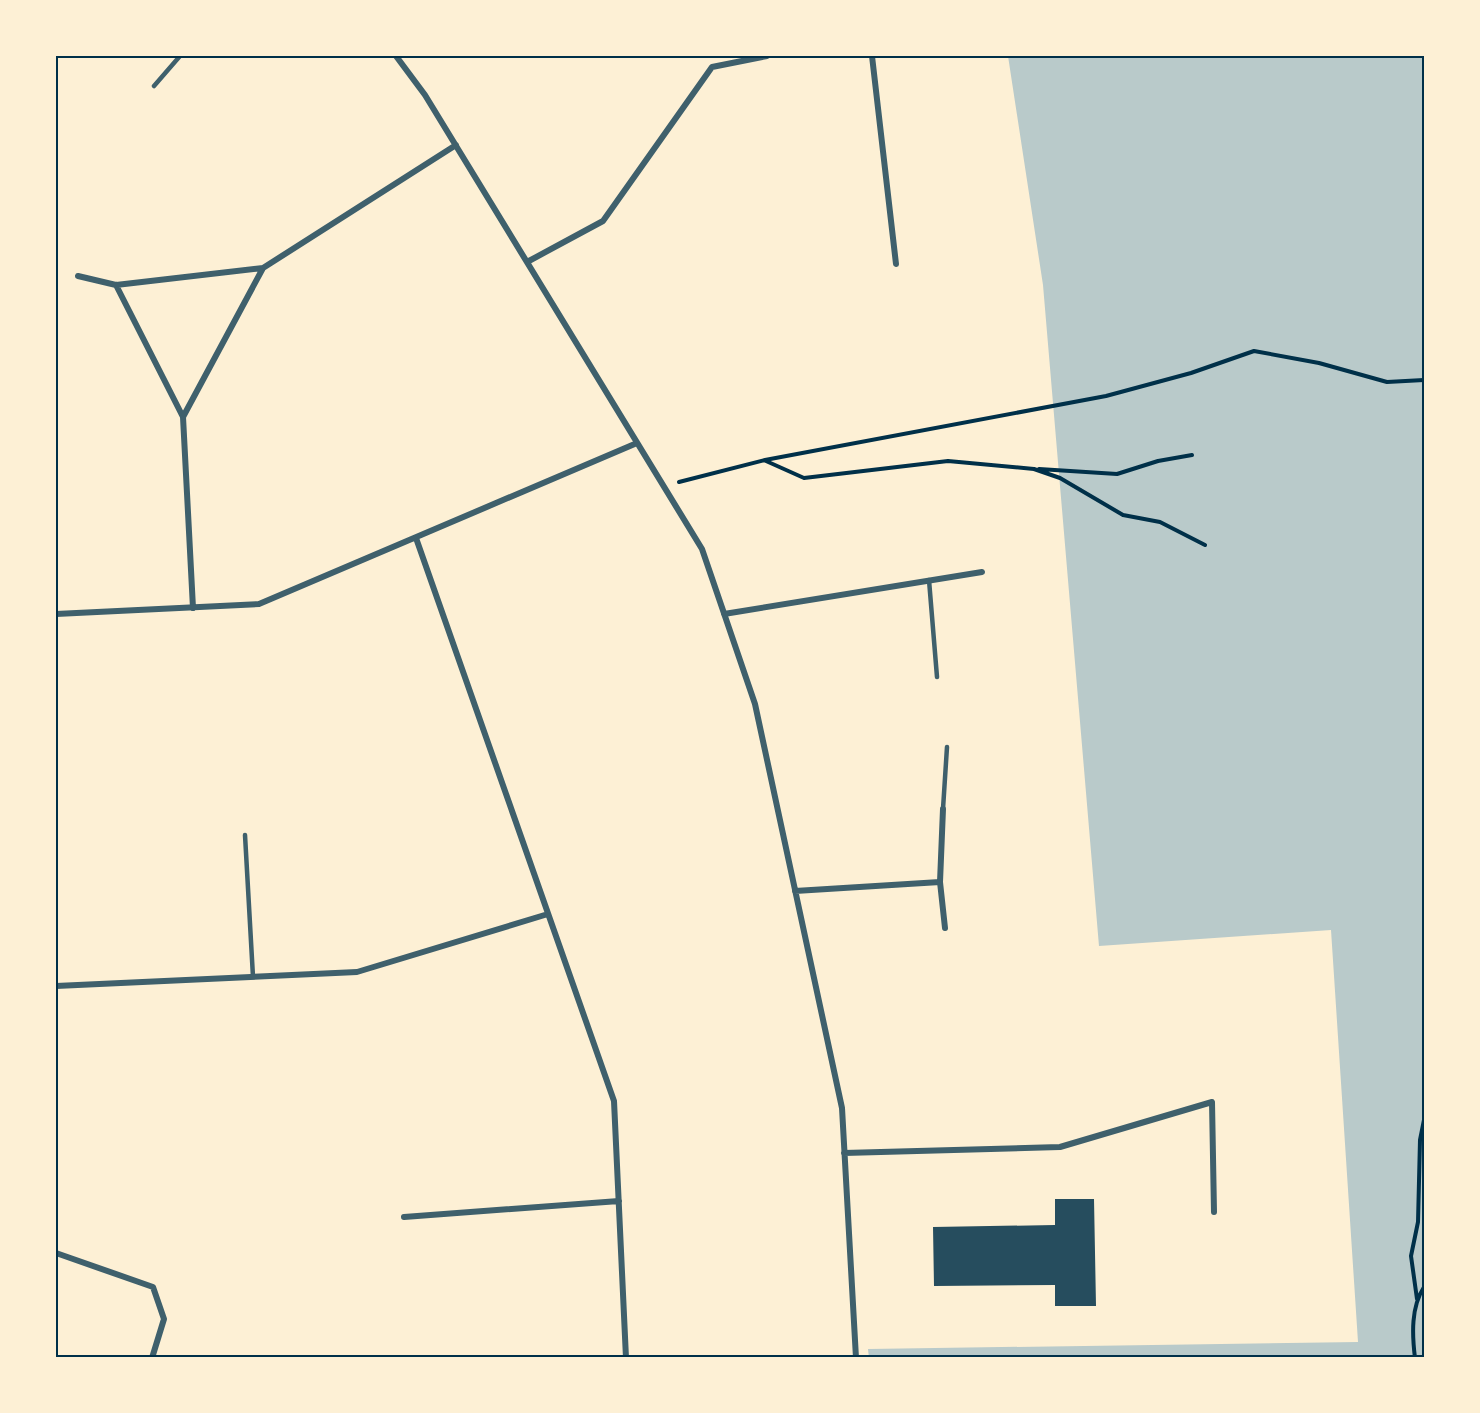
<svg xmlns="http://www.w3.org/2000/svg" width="1480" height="1413" viewBox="0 0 1480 1413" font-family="Ubuntu,sans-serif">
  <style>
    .green { fill: #b9caca }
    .building { fill: #264d5e }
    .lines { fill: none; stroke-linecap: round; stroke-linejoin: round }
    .path { stroke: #003049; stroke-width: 4 }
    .service { stroke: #3f606c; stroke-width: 4.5 }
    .minor { stroke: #3f606c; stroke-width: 6 }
    .neatline { fill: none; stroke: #003049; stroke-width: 2 }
  </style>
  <rect width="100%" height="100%" fill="#fdf0d5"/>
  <path class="green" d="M1008,56H1424V1357L869,1358L868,1349L1358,1342L1331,930L1099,946L1043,285Z"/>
  <path class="building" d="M1055,1199H1094L1096,1306H1055V1285L934,1286L933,1227L1055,1225Z"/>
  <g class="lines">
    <path class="path" d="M766,461L804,478L948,461L1034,469L1060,478L1123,515L1160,522L1205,545
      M1039,469L1117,474L1158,461L1192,455
      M679,482L765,460L1106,396L1191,373L1254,351L1319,363L1387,382L1424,380
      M1417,1299L1411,1256L1418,1222L1420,1140L1424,1120
      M1415,1358C1412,1334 1411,1307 1424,1287"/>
    <path class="service" d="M154,86L180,56
      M929,580L937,677
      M943,809L947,747
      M245,835L253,977"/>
    <path class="minor" d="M396,56L425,95L702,549L755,704L842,1108L856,1358
      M872,56L896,264
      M527,262L603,221L712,67L767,56
      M78,276L116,285L263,268L456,145
      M116,285L183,417L193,608
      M183,417L263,268
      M416,538L614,1101L626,1358
      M56,614L259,604L637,443
      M724,614L982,572
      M943,809L940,882L945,928
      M795,891L940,882
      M56,986L357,972L548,914
      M844,1153L1060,1147L1212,1102L1214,1212
      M404,1217L619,1201
      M56,1253L153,1287L164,1319L152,1358"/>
  </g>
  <rect width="1480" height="1413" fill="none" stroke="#fdf0d5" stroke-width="114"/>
  <rect x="57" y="57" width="1366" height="1299" class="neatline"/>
</svg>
